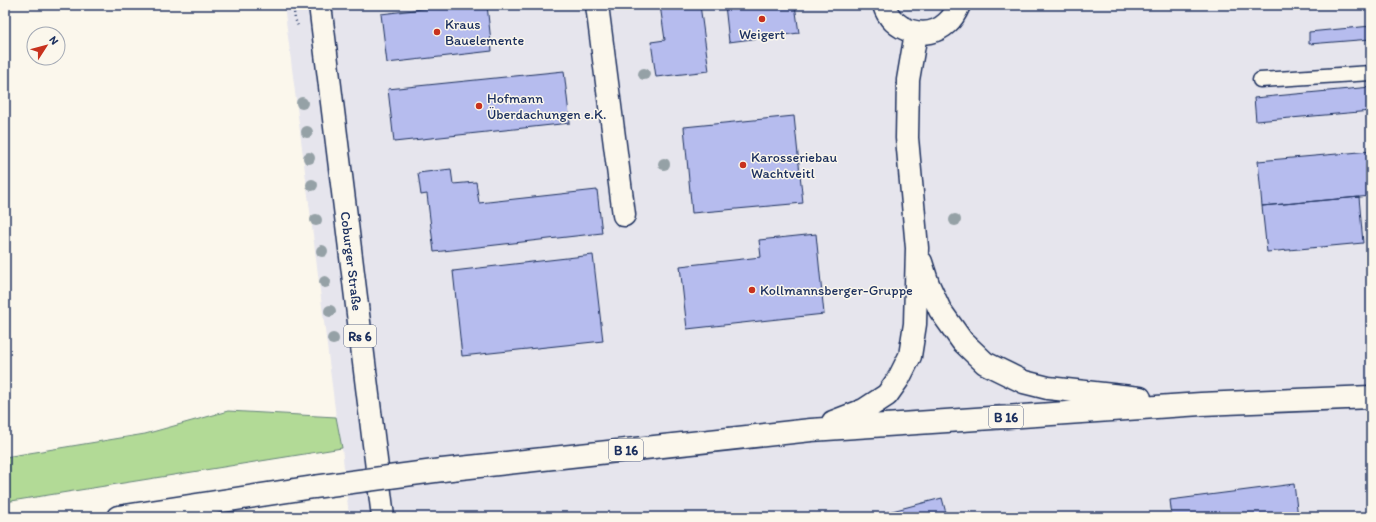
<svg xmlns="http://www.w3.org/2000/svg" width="1376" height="522" viewBox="0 0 1376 522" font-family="Itim,sans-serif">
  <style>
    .built { fill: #e6e5ed }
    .green { fill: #b2da96; stroke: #66847a }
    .building { fill: #b6bcee; stroke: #1b2f5e }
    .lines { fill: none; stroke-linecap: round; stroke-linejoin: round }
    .service-casing { stroke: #1b2f5e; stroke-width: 17 }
    .minor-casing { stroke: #1b2f5e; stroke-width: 25 }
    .primary-casing { stroke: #1b2f5e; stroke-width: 25 }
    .trunk-casing { stroke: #1b2f5e; stroke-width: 25 }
    .path { stroke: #1b2f5e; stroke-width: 2.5; stroke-dasharray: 1 3; stroke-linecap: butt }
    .service { stroke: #fbf7ec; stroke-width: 14 }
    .minor { stroke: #fbf7ec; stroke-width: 22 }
    .primary { stroke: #fbf7ec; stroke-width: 22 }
    .trunk { stroke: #fbf7ec; stroke-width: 22 }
    .trunk-bridge-casing { stroke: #1b2f5e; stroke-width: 25; stroke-linecap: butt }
    .trunk-bridge { stroke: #fbf7ec; stroke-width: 22 }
    .tree { fill: #95a1a6 }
    .poi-dot { fill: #c8321e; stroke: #fbf7ec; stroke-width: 1.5 }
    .labels { text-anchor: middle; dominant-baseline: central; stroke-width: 3; stroke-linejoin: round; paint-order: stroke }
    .shield { fill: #fbf7ec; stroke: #5e6b89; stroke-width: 1 }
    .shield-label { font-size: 13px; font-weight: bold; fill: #1b2f5e }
    .poi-label { font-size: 14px; fill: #1b2f5e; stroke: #fbf7ec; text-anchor: start }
    .street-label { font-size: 14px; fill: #1b2f5e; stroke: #fbf7ec }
  </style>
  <rect width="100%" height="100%" fill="#fbf7ec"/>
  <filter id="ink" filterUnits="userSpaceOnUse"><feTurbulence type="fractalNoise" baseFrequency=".025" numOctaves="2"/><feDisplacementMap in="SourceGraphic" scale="8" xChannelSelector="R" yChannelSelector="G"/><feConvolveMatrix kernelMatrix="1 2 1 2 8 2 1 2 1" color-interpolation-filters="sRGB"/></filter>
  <g filter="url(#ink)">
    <path class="built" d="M284,5H1371V517H349L342,448L336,417Z"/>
    <path class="green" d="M228,411L336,417L342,448L5,502V457L145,434Z"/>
    <path class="building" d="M456,5H487L492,51L387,63L381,14Z
      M660,5H700L709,71L656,77L651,42L665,40Z
      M725,5H795L799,33L729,42Z
      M1371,26V39L1309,44V32Z
      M564,71L570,123L394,142L388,89Z
      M1371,87V111L1256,121L1254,98Z
      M794,116L803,203L692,213L684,127Z
      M1371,151V196L1262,206L1258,161Z
      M451,169L453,184L476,182L479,203L597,190L602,233L434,252L427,194L421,195L418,173Z
      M1359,197L1363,243L1267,252L1262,206Z
      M816,234L824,314L687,329L680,266L761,257L759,240Z
      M593,255L603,341L462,356L453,271Z
      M1294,484L1298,517H1172L1170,500Z
      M942,498L947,517H869Z"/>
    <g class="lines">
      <defs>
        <path id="service" d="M1260,80L1371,73"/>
        <path id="minor" d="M597,5L624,215"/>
        <g id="primary">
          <path id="s1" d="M320,5L383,517"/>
          <path d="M884,5C891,31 927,42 947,23C953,18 956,12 959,5"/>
        </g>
        <path id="trunk" d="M921,262L928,284L940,310L962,341L985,363L1024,382L1048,388L1140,398
          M833,422L864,410L887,395L899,378L910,356L915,324L917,248L907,138L908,80L916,33
          M442,470L811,430L1201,404L1371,397
          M118,517L314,487"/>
      </defs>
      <use href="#service" class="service-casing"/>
      <use href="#minor" class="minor-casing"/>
      <use href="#primary" class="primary-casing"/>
      <use href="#trunk" class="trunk-casing"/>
      <path class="path" d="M293,5L295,19L298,26"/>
      <use href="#service" class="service"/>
      <use href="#minor" class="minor"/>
      <use href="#primary" class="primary"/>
      <use href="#trunk" class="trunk"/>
      <defs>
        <path id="trunk-bridge" d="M314,487L442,470"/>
      </defs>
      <use href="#trunk-bridge" class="trunk-bridge-casing"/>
      <use href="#trunk-bridge" class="trunk-bridge"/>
    </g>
    <g class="tree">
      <circle cx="644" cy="74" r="6"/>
      <circle cx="302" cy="103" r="6"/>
      <circle cx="307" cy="132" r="6"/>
      <circle cx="309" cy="158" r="6"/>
      <circle cx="664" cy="164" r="6"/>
      <circle cx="312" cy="185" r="6"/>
      <circle cx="316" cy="220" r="6"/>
      <circle cx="955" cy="220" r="6"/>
      <circle cx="322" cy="251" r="6"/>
      <circle cx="325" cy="282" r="6"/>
      <circle cx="330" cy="311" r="6"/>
      <circle cx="333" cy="339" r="6"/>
    </g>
  </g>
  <g class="poi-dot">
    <circle cx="762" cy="19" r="4"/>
    <circle cx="437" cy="32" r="4"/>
    <circle cx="479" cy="106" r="4"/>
    <circle cx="743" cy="165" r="4"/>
    <circle cx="752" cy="290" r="4"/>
  </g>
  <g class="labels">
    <g class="shield">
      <rect x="344" y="325" width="32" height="22" rx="3"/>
      <rect x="989" y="406" width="34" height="22" rx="3"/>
      <rect x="609" y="439" width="34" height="22" rx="3"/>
    </g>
    <g class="shield-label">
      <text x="360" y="336">Rs 6</text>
      <text x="1006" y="417">B 16</text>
      <text x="626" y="450">B 16</text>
    </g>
    <g class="poi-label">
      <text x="445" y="24">Kraus<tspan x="445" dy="16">Bauelemente</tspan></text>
      <text x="762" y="34" text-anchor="middle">Weigert</text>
      <text x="487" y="98">Hofmann<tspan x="487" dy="16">Überdachungen e.K.</tspan></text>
      <text x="751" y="157">Karosseriebau<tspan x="751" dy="16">Wachtveitl</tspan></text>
      <text x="760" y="290">Kollmannsberger-Gruppe</text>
    </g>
    <g class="street-label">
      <text stroke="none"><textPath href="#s1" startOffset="258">Coburger Straße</textPath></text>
    </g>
  </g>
  <rect width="1376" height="522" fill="none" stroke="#fbf7ec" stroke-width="20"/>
  <rect x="10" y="10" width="1356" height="502" fill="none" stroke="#1b2f5e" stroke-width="1.5" filter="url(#ink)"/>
  <g transform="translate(46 46) rotate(54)"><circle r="19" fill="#fbf7ec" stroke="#a1a7b3"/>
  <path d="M0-3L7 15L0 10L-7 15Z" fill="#c8321e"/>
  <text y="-6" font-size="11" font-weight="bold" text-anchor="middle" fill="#1b2f5e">N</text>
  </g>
</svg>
